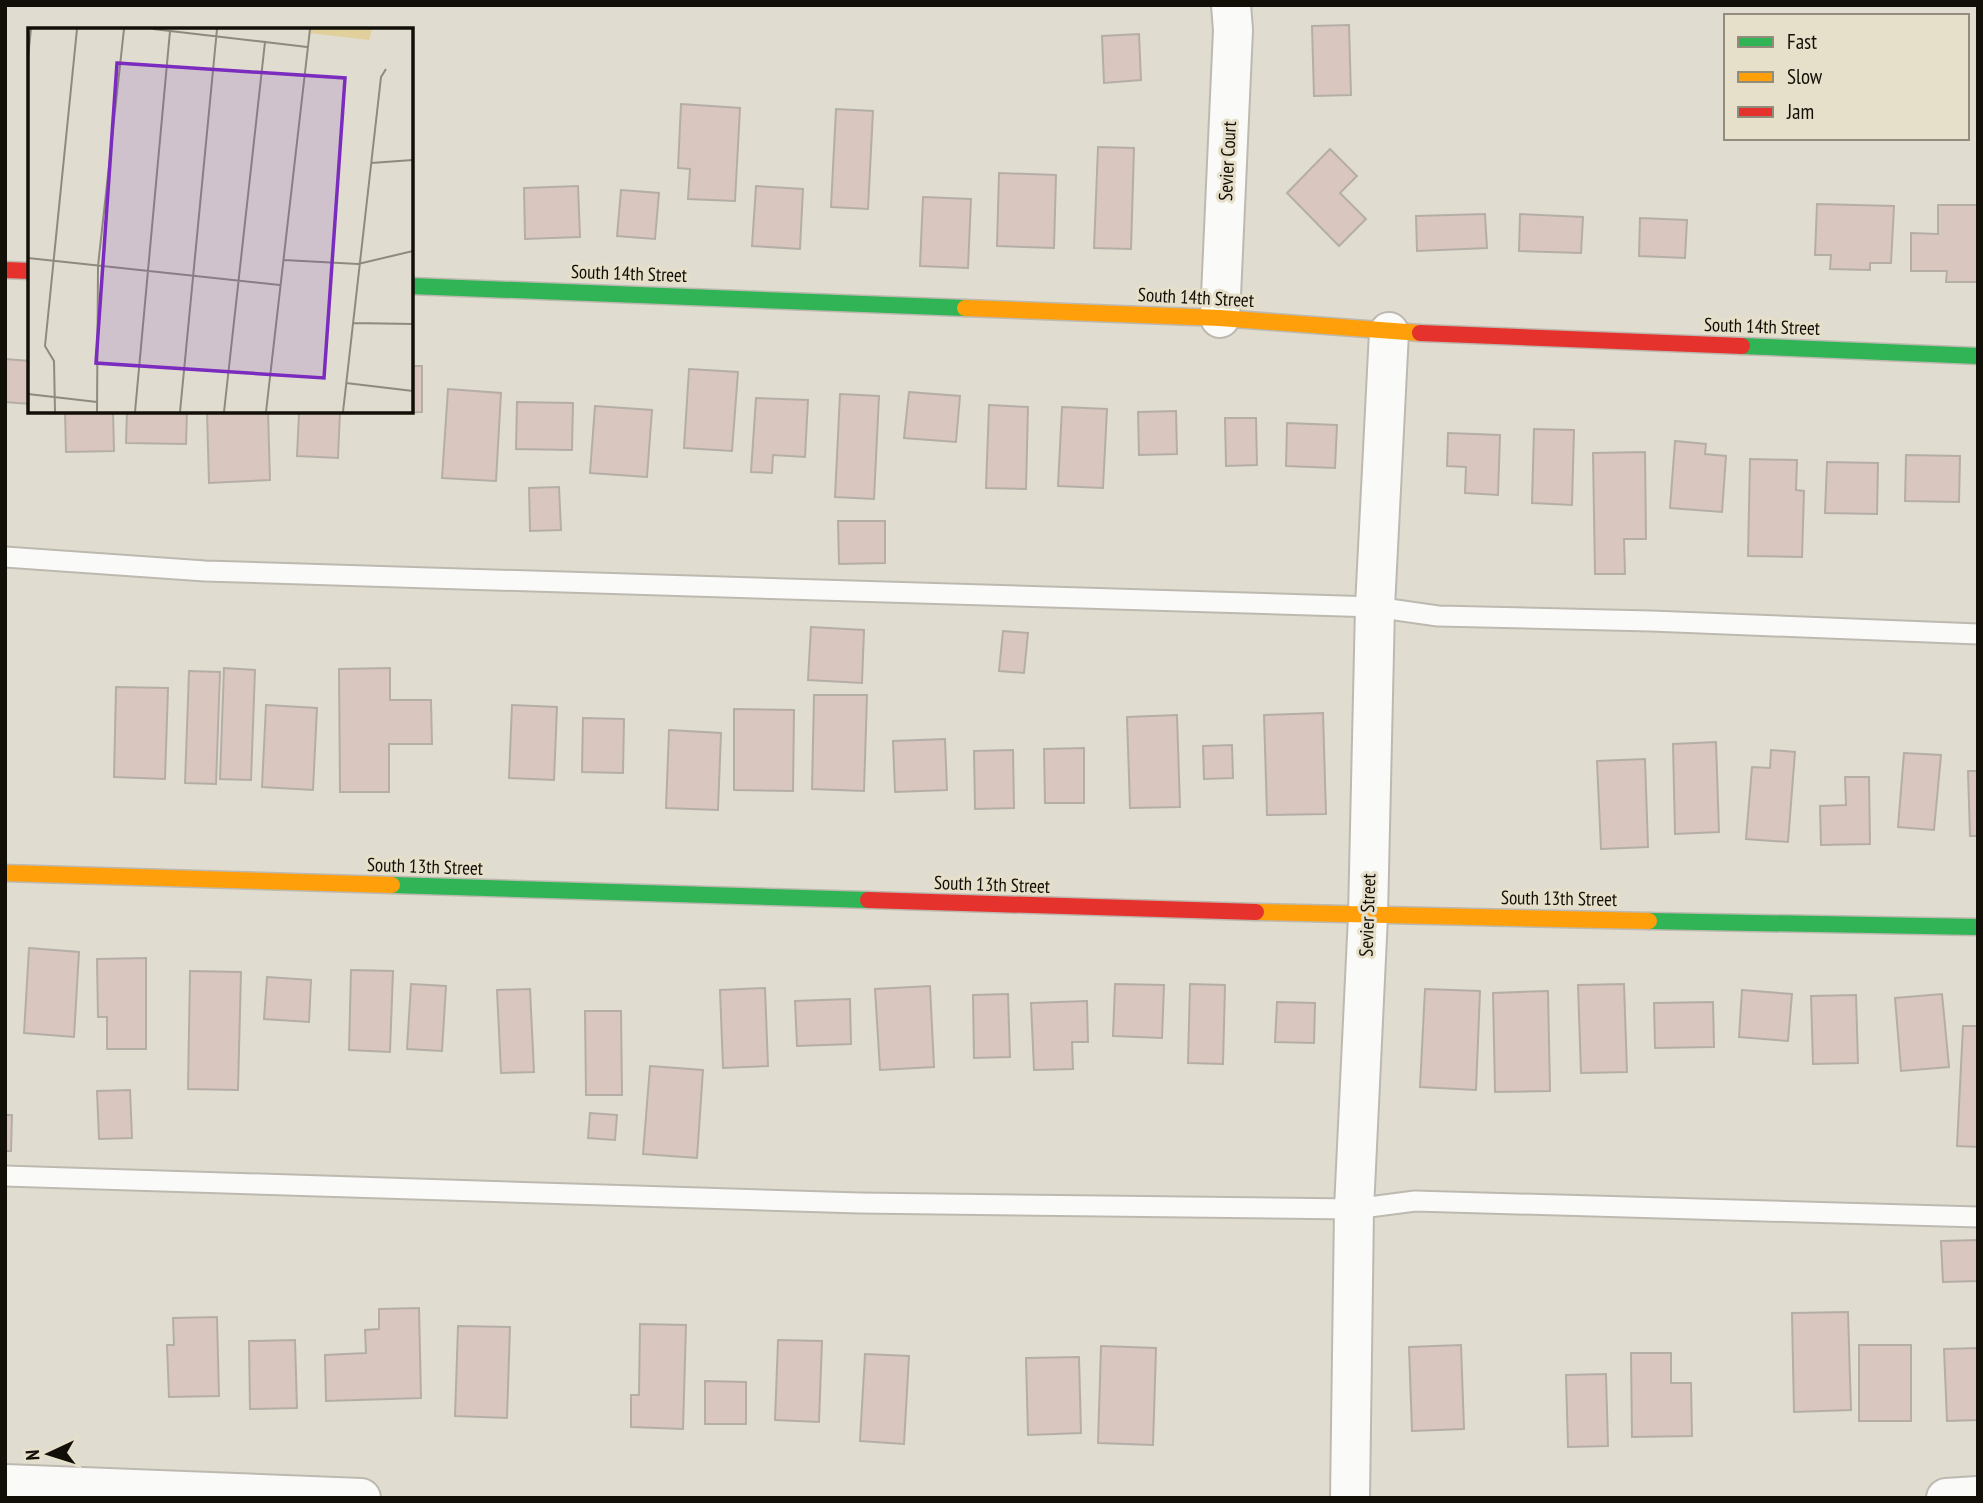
<svg xmlns="http://www.w3.org/2000/svg" width="1983" height="1503" viewBox="0 0 1983 1503" font-family="'PT Sans Narrow',sans-serif">
  <style>
    .building { fill: #d8c6bf; stroke: #b5aea7; stroke-width: 2 }
    .lines { fill: none; stroke-linecap: round; stroke-linejoin: round }
    .lane-casing { stroke: #bdb9b0; stroke-width: 23 }
    .street-casing { stroke: #bdb9b0; stroke-width: 42 }
    .fast-casing { stroke: #bdb9b0; stroke-width: 19 }
    .slow-casing { stroke: #bdb9b0; stroke-width: 19 }
    .jam-casing { stroke: #bdb9b0; stroke-width: 19 }
    .lane { stroke: #fafaf8; stroke-width: 19 }
    .street { stroke: #fafaf8; stroke-width: 38 }
    .fast { stroke: #30b455; stroke-width: 16 }
    .slow { stroke: #ff9f0a; stroke-width: 16 }
    .jam { stroke: #e5322d; stroke-width: 16 }
    .labels { text-anchor: middle; dominant-baseline: central; stroke-width: 6; stroke-linejoin: round; paint-order: stroke }
    .street-label { font-size: 19px; fill: #120f08; stroke: #e6dfc9 }
    .inset-road { fill: none; stroke: #8e8a7f; stroke-width: 2 }
    .view { fill: #7b2cbf; fill-opacity: 0.15; stroke: #7b2cbf; stroke-width: 3.5 }
    .inset-edge { fill: none; stroke: #120f08; stroke-width: 3.5 }
  </style>
  <rect width="100%" height="100%" fill="#e0dccf"/>
  <path class="building" d="M1349,25L1351,95L1314,96L1312,26Z
    M1139,34L1141,80L1104,83L1102,36Z
    M681,104L740,108L735,201L688,199L690,169L678,168Z
    M836,109L873,111L868,209L831,207Z
    M1098,147L1134,148L1131,249L1094,248Z
    M1330,149L1357,176L1340,193L1366,219L1339,246L1287,193Z
    M999,173L1056,175L1054,248L997,246Z
    M578,186L580,237L525,239L524,188Z
    M756,186L803,189L800,249L752,246Z
    M621,190L659,193L655,239L617,236Z
    M923,197L971,199L968,268L920,266Z
    M1817,204L1894,206L1891,263H1870V270L1830,269L1831,255H1815Z
    M1938,205H1978V282H1946L1947,271H1911V233L1938,234Z
    M1485,214L1487,248L1417,251L1416,216Z
    M1520,214L1583,217L1581,253L1519,251Z
    M1640,218L1687,220L1685,258L1639,256Z
    M5,359L30,361V404L5,402Z
    M411,366H422V412L372,413V411H411Z
    M689,369L738,372L732,451L684,448Z
    M448,389L501,393L496,481L442,478Z
    M909,392L960,396L956,442L904,438Z
    M840,394L879,396L874,499L835,497Z
    M756,398L808,400L805,457L773,455L772,473L751,472Z
    M517,402L573,403L572,450L516,449Z
    M989,405L1028,407L1026,489L986,488Z
    M595,406L652,410L647,477L590,473Z
    M1062,407L1107,409L1103,488L1058,486Z
    M65,411H113L114,451L66,452Z
    M127,411H187L186,444L126,443Z
    M207,411H268L270,480L209,483Z
    M285,411H340L338,458L297,456L299,413Z
    M1176,411L1177,454L1139,455L1138,412Z
    M1225,418H1256L1257,465L1226,466Z
    M1287,423L1337,425L1335,468L1286,466Z
    M1534,429L1574,430L1572,505L1532,503Z
    M1448,433L1500,435L1498,495L1465,493L1466,467L1447,466Z
    M1675,441L1706,444L1705,454L1726,456L1722,512L1670,508Z
    M1645,452L1646,539H1624L1625,574H1595L1593,453Z
    M1906,455L1960,456L1959,502L1905,501Z
    M1750,459L1797,460L1796,490L1804,491L1802,557L1748,556Z
    M1827,462L1878,463L1877,514L1825,513Z
    M559,487L561,530L530,531L529,488Z
    M838,521H885V563L839,564Z
    M811,627L864,630L862,683L808,680Z
    M1003,631L1028,633L1024,673L999,671Z
    M224,668L255,670L251,780L220,779Z
    M390,668V700H431L432,744H389V792H340L339,669Z
    M189,671L220,672L216,784L185,783Z
    M116,687L168,688L165,779L114,777Z
    M814,695H867L864,791L812,789Z
    M266,705L317,708L313,790L262,787Z
    M512,705L557,707L554,780L509,778Z
    M734,709L794,710L793,791L734,790Z
    M1323,713L1326,814L1267,815L1264,715Z
    M1177,715L1180,807L1130,808L1127,717Z
    M583,718L624,719L623,773L582,772Z
    M669,730L721,733L718,810L666,808Z
    M945,739L947,790L895,792L893,741Z
    M1716,742L1719,832L1675,834L1673,744Z
    M1232,745L1233,778L1204,779L1203,746Z
    M1084,748V803H1045L1044,749Z
    M1013,750L1014,808L975,809L974,751Z
    M1771,750L1795,752L1788,842L1746,839L1752,767L1770,768Z
    M1904,753L1941,755L1934,830L1898,827Z
    M1645,759L1648,847L1601,849L1597,761Z
    M1968,771H1978V836H1970Z
    M1845,777H1869L1870,844L1821,845L1820,806L1846,805Z
    M29,948L79,952L74,1037L24,1033Z
    M146,958V1049H107V1017H98L97,959Z
    M351,970L393,971L390,1052L349,1050Z
    M190,971L241,972L238,1090L188,1089Z
    M267,977L311,980L309,1022L264,1019Z
    M411,984L446,986L442,1051L407,1049Z
    M1115,984L1164,985L1162,1038L1113,1036Z
    M1190,984L1225,985L1223,1064L1188,1063Z
    M1624,984L1627,1072L1581,1073L1578,985Z
    M930,986L934,1067L880,1070L875,989Z
    M765,988L768,1066L723,1068L720,990Z
    M530,989L534,1072L501,1073L497,990Z
    M1425,989L1480,991L1476,1090L1420,1087Z
    M1742,990L1792,994L1788,1041L1739,1037Z
    M1548,991L1550,1091L1495,1092L1493,993Z
    M1008,994L1010,1057L974,1058L973,995Z
    M1942,994L1949,1067L1901,1071L1895,998Z
    M1856,995L1858,1063L1813,1064L1811,996Z
    M850,999L851,1044L797,1046L795,1001Z
    M1087,1001L1088,1042H1072L1073,1069L1034,1070L1031,1003Z
    M1277,1002L1315,1003L1314,1043L1275,1042Z
    M1713,1002L1714,1047L1655,1048L1654,1003Z
    M585,1011H621L622,1095H586Z
    M1963,1026H1978V1147L1957,1146Z
    M650,1066L703,1070L697,1158L643,1154Z
    M130,1090L132,1138L99,1139L97,1091Z
    M590,1113L617,1115L615,1140L588,1138Z
    M5,1115H12L11,1151H5Z
    M1978,1240V1281L1943,1282L1941,1241Z
    M419,1308L421,1398L326,1401L325,1355L366,1353L365,1330L379,1329V1309Z
    M1848,1312L1851,1410L1794,1412L1792,1313Z
    M217,1317L219,1396L169,1397L167,1345H174L173,1318Z
    M640,1324L686,1325L683,1429L631,1427V1395H639Z
    M458,1326L510,1327L507,1418L455,1416Z
    M295,1340L297,1408L250,1409L249,1341Z
    M778,1340L822,1341L819,1422L775,1420Z
    M1461,1345L1464,1429L1412,1431L1409,1347Z
    M1859,1345H1911V1421H1859Z
    M1101,1346L1156,1348L1153,1445L1098,1443Z
    M1978,1348V1420L1947,1421L1944,1349Z
    M1631,1353H1671V1383H1691L1692,1436L1632,1437Z
    M865,1354L909,1356L904,1444L860,1441Z
    M1079,1357L1081,1433L1028,1435L1026,1358Z
    M1606,1374L1608,1446L1568,1447L1566,1375Z
    M705,1381L746,1382V1424H705Z"/>
  <g class="lines">
    <defs>
      <path id="lane" d="M5,557L205,571L1375,607L1438,616L1651,621L1978,634
        M5,1176L859,1203L1354,1209L1415,1201L1978,1217"/>
      <path id="street" d="M1220,318L1233,30L1231,5
        M5,1484L361,1498
        M1350,1498L1354,1209L1368,916L1375,607L1389,332
        M1946,1498L1978,1496"/>
      <path id="fast" d="M411,286L965,308
        M1742,346L1978,356
        M392,885L868,900
        M1649,921L1978,927"/>
      <path id="slow" d="M965,308L1220,318L1420,333
        M5,873L392,885
        M1256,912L1649,921"/>
      <path id="jam" d="M5,270L30,271
        M1420,333L1742,346
        M868,900L1256,912"/>
    </defs>
    <use href="#lane" class="lane-casing"/>
    <use href="#street" class="street-casing"/>
    <use href="#fast" class="fast-casing"/>
    <use href="#slow" class="slow-casing"/>
    <use href="#jam" class="jam-casing"/>
    <use href="#lane" class="lane"/>
    <use href="#street" class="street"/>
    <use href="#fast" class="fast"/>
    <use href="#slow" class="slow"/>
    <use href="#jam" class="jam"/>
  </g>
  <g class="labels">
    <g class="street-label">
      <text transform="translate(1227 161) rotate(-87)">Sevier Court</text>
      <text transform="translate(629 273) rotate(2)">South 14th Street</text>
      <text transform="translate(1196 297) rotate(3)">South 14th Street</text>
      <text transform="translate(1762 326) rotate(2)">South 14th Street</text>
      <text transform="translate(425 866) rotate(2)">South 13th Street</text>
      <text transform="translate(992 884) rotate(2)">South 13th Street</text>
      <text transform="translate(1559 898) rotate(1)">South 13th Street</text>
      <text transform="translate(1367 915) rotate(-88)">Sevier Street</text>
    </g>
  </g>
  <g transform="translate(28 28)">
    <rect width="385" height="385" fill="#e0dccf"/>
    <path d="M282,1H344L341,12L281,5Z" fill="#e2d09c"/>
    <path class="inset-road" d="M125,1L237,14L196,384M237,14L279,19M0,29L3,1M343,135L385,132M0,230L252,257M256,232L330,236L385,223M325,295L385,296M318,355L385,363M0,366L69,374M27,384L26,333L17,318L49,1M69,384L70,238L96,1M107,384L142,3M152,384L189,1M238,384L282,1M315,384L353,49L358,41"/>
    <path class="view" d="M89,35L317,50L296,350L68,335Z"/>
    <rect width="385" height="385" class="inset-edge"/>
  </g>
  <rect width="1983" height="1503" fill="none" stroke="#120f08" stroke-width="14"/>
  <rect x="1724" y="14" width="245" height="126" fill="#e6dfc9" stroke="#918c7c" stroke-width="2"/>
  <rect x="1738" y="37" width="35" height="10" fill="#30b455" stroke="#918c7c" stroke-width="2"/>
  <text x="1787" y="49" font-size="21" fill="#120f08">Fast</text>
  <rect x="1738" y="72" width="35" height="10" fill="#ff9f0a" stroke="#918c7c" stroke-width="2"/>
  <text x="1787" y="84" font-size="21" fill="#120f08">Slow</text>
  <rect x="1738" y="107" width="35" height="10" fill="#e5322d" stroke="#918c7c" stroke-width="2"/>
  <text x="1787" y="119" font-size="21" fill="#120f08">Jam</text>
  <g transform="translate(49 1454) rotate(266)" stroke="#e6dfc9" stroke-width="5" paint-order="stroke">
  <path d="M0-5L12 26L0 18L-12 26Z" fill="#120f08"/>
  <text y="-10" font-size="19" font-weight="bold" text-anchor="middle" fill="#120f08">N</text>
  </g>
</svg>
